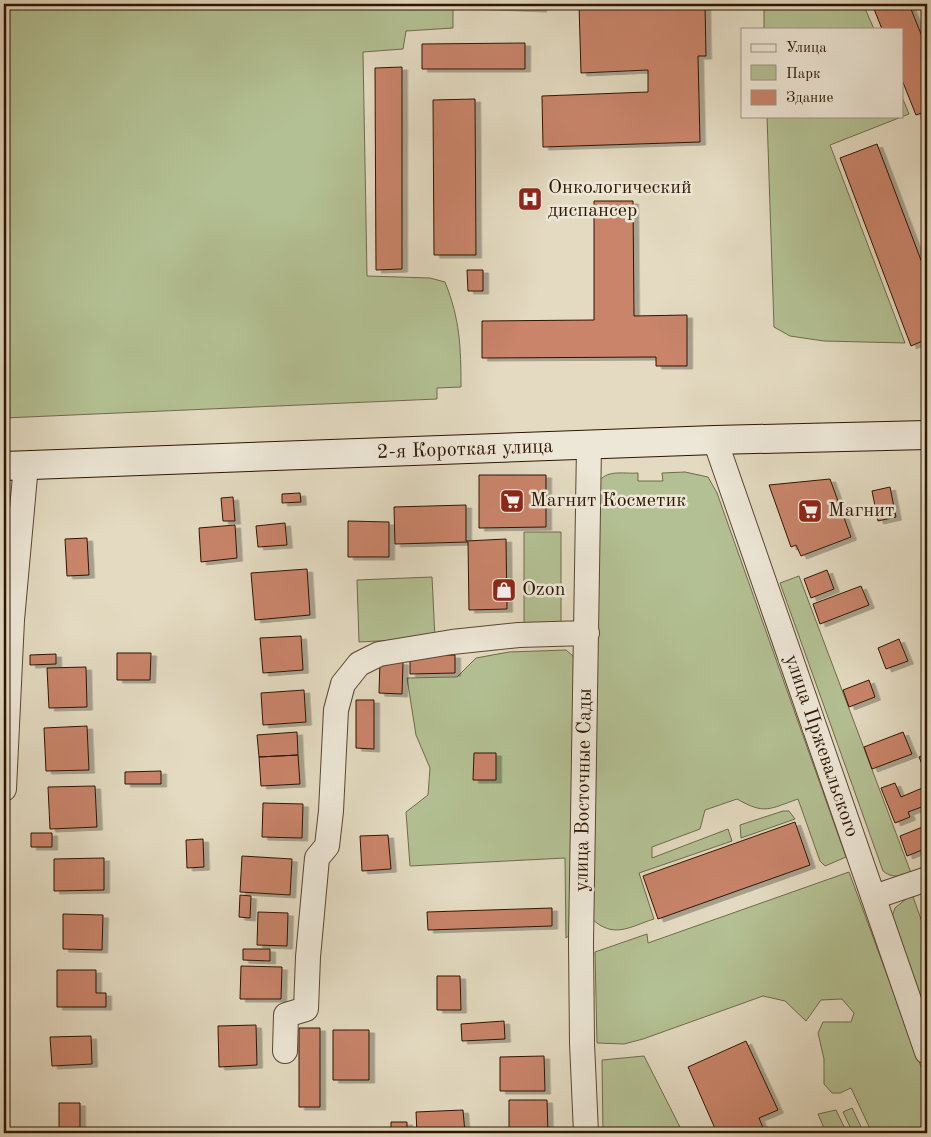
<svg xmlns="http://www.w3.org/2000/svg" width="931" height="1137" viewBox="0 0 931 1137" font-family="'Old Standard TT',serif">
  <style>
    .green { fill: #b3c093; stroke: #706a4a }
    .building { fill: #c9846a; stroke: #2e1500; filter: url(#shadow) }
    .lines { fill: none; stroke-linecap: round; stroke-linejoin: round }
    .street-casing { stroke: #5b4630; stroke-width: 26 }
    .secondary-casing { stroke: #2e1500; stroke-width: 30 }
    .street { stroke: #ede7d7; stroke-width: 24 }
    .secondary { stroke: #ede7d7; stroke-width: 28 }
    .labels { text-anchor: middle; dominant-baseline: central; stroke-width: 5; stroke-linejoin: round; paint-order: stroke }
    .poi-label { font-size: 20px; fill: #2e1500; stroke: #ede7d7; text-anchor: start }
    .street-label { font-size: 20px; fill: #2e1500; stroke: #ede7d7 }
  </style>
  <defs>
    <filter id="shadow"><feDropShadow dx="5.5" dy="3" stdDeviation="0" flood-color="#0004"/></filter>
  </defs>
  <rect width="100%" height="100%" fill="#e3dac1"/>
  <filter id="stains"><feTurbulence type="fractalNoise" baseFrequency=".004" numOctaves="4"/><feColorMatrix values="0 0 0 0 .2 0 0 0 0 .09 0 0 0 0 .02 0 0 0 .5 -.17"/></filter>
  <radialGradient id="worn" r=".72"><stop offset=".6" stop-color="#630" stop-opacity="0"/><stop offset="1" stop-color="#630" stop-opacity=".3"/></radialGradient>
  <path class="green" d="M4,4H453V28L406,31L403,49L363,52L367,276L430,278L445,282C460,319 461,348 461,387L437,388V399L4,418Z
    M764,4H863L874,29H764Z
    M902,97L909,114L830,145L905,343L824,341L790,336L774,327L767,116H902Z
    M685,472L708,477L717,493L846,857L825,866L820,861L798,799C769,809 765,815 737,799L705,810L700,829L652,847V858L728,829L732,841L639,873L654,919C629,927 614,939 592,919L598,483C606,469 623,474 638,473V481H663L662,473Z
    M524,532H561V627H524Z
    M799,576L911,873C901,877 891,878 883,871L780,583Z
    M432,577L435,638L359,642L357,580Z
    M566,650L573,656L577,672L576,930L566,938L565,858L410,866L406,812L428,795L430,768L416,735L407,678L457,677L476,658L509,652Z
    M783,811H789L795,819L741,838L740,825Z
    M849,872L927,1083V1133H872L851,1088L840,1093H832L824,1084V1059L818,1033L823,1022H851L854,1013L842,999L821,1000L806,1021L785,1001L763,996L643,1039L624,1044L597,1043L595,952L647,934L648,943Z
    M912,894L927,936V1016L892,917L895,908Z
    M644,1056L683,1133H603L602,1060Z
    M852,1108L864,1133H853L843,1112Z
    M836,1110L847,1133H826L818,1114Z"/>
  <path class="building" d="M461,4H541V9L461,6Z
    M579,4H705L706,56H698L700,142L543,147L542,96L648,92V70L581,73Z
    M872,4H909L927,49V111L916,115L902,80V29H882Z
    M525,43V69H422V44Z
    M402,67V269L376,270L375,68Z
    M475,99L476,255H434L433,100Z
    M877,144L927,276V339L911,346L840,158Z
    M594,201H633L634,316L687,315V366H656V357L482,358V321L594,320Z
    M467,270H483V291H468Z
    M479,475H546V527L479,528Z
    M830,479L851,537L801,556L796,545L791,547L769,485Z
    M890,487L896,517L878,521L872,491Z
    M300,493L301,502L282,503V494Z
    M233,497L235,521H223L221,498Z
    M466,505V541L506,539L507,609L469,610L468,542L395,544L394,507Z
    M348,521L389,522V557H348Z
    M285,523L287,545L258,547L256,526Z
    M235,525L237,558L201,562L199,528Z
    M87,538L89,575L67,576L65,539Z
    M307,569L310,615L255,620L251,573Z
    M827,570L834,589L811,598L804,579Z
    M861,586L869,605L820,624L813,604Z
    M301,636L303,670L263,673L260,638Z
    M899,639L908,661L886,669L878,648Z
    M117,653H151L150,680H117Z
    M56,654V664L30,665V655Z
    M455,655V673L410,674V656Z
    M380,661L403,662L402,694L379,693Z
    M86,667L87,707L49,708L47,668Z
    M869,680L875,697L849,707L843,690Z
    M304,690L306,722L263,725L261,693Z
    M356,700H374V749L356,748Z
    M87,726L89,770L46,771L44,728Z
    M297,732L298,755L259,757L257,735Z
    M903,732L912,754L872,769L864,747Z
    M474,753H496V780H473Z
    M927,754V776L919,757Z
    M298,755L300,784L261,786L259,757Z
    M161,771V784H125V772Z
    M895,783L901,797L927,786V805L908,812L910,817L895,823L881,788Z
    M95,786L97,827L50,829L48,787Z
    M263,803L303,804L302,838L262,837Z
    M795,822L810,865L658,919L643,876Z
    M925,826L927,832V848L907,856L900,836Z
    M31,833H52V847H31Z
    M388,835L391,869L362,871L360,836Z
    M203,839L204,867L187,868L186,840Z
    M242,856L292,859L290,895L240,892Z
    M104,858V890L54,891V859Z
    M240,895L251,896L250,918L239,917Z
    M552,908V926L428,930L427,912Z
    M258,912L288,913L287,946L257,945Z
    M63,914L103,915L102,950L63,949Z
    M243,949H270V961L243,960Z
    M241,966L282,967L281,999H240Z
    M57,970H96V993H106V1007H57Z
    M437,976H460L461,1010H437Z
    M504,1021L505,1039L462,1041L461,1024Z
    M256,1025L257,1065L219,1067L218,1026Z
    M299,1028H320V1107H299Z
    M333,1030H369V1080H333Z
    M91,1036L92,1064L52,1066L50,1037Z
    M746,1041L778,1110L759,1118L765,1133H717L688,1067Z
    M544,1056L545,1091H500V1057Z
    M509,1100H547L548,1133H509Z
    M59,1103H80V1133H59Z
    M463,1110L465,1133H417L416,1112Z
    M391,1122H407V1133H391Z"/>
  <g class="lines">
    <defs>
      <path id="street" d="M715,440L927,1052
        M4,789L12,620L26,465
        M874,897L927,879
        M285,1051L286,1015L306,1009L308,957L317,858L327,846L331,811L336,710L343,684L359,664L379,654L452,642L519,635L587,633
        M586,1133L582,1043L581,942L589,446"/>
      <path id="secondary" d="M4,466L715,440L927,435"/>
    </defs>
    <use href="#street" class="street-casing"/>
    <use href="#secondary" class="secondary-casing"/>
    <use href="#street" class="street"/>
    <use href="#secondary" class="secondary"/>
  </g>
  <defs>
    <symbol id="hospital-square" viewBox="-11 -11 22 22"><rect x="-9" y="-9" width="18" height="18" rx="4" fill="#8f2418" stroke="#ede7d7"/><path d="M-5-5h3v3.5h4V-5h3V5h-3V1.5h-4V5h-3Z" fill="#fff"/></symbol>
    <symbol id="supermarket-square" viewBox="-11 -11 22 22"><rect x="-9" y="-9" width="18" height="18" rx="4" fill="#8f2418" stroke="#ede7d7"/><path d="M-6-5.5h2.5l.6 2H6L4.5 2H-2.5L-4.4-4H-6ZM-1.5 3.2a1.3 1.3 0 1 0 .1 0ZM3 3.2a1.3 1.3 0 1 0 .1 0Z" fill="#fff"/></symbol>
    <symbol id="shop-square" viewBox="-11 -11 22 22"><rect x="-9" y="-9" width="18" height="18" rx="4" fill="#8f2418" stroke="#ede7d7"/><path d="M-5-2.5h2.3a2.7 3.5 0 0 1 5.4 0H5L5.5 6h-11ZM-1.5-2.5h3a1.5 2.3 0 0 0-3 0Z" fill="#fff"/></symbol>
  </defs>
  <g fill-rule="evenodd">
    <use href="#hospital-square" x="516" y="185" width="28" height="28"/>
    <use href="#supermarket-square" x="498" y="487" width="28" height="28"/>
    <use href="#supermarket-square" x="796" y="497" width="28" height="28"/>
    <use href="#shop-square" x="490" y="576" width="28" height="28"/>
  </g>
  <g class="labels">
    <g class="poi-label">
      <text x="548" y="188">Онкологический<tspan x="548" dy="23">диспансер</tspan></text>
      <text x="530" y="501">Магнит Косметик</text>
      <text x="828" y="511">Магнит</text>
      <text x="522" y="590">Ozon</text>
    </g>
    <g class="street-label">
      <text transform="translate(465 450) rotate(-2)">2-я Короткая улица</text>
      <text transform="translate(821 746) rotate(71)">улица Пржевальского</text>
      <text transform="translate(584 790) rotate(-89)">улица Восточные Сады</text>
    </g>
  </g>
  <rect width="931" height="1137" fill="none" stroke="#e3dac1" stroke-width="20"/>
  <rect x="5" y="5" width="921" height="1127" fill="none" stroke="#2e1500" stroke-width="2.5"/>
  <rect x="10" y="10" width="911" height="1117" fill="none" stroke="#2e1500"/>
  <rect x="741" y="28" width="162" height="90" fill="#ede7d7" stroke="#a19381"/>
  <rect x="751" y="44" width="25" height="8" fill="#ede7d7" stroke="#a19381"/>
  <text x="786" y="52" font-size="15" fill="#2e1500">Улица</text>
  <rect x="751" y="65" width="25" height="15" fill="#b3c093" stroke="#a19381"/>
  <text x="786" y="78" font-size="15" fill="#2e1500">Парк</text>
  <rect x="751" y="90" width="25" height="15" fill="#c9846a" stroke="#a19381"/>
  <text x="786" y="102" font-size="15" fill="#2e1500">Здание</text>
  <rect width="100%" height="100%" filter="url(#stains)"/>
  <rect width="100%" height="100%" fill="url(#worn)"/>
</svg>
